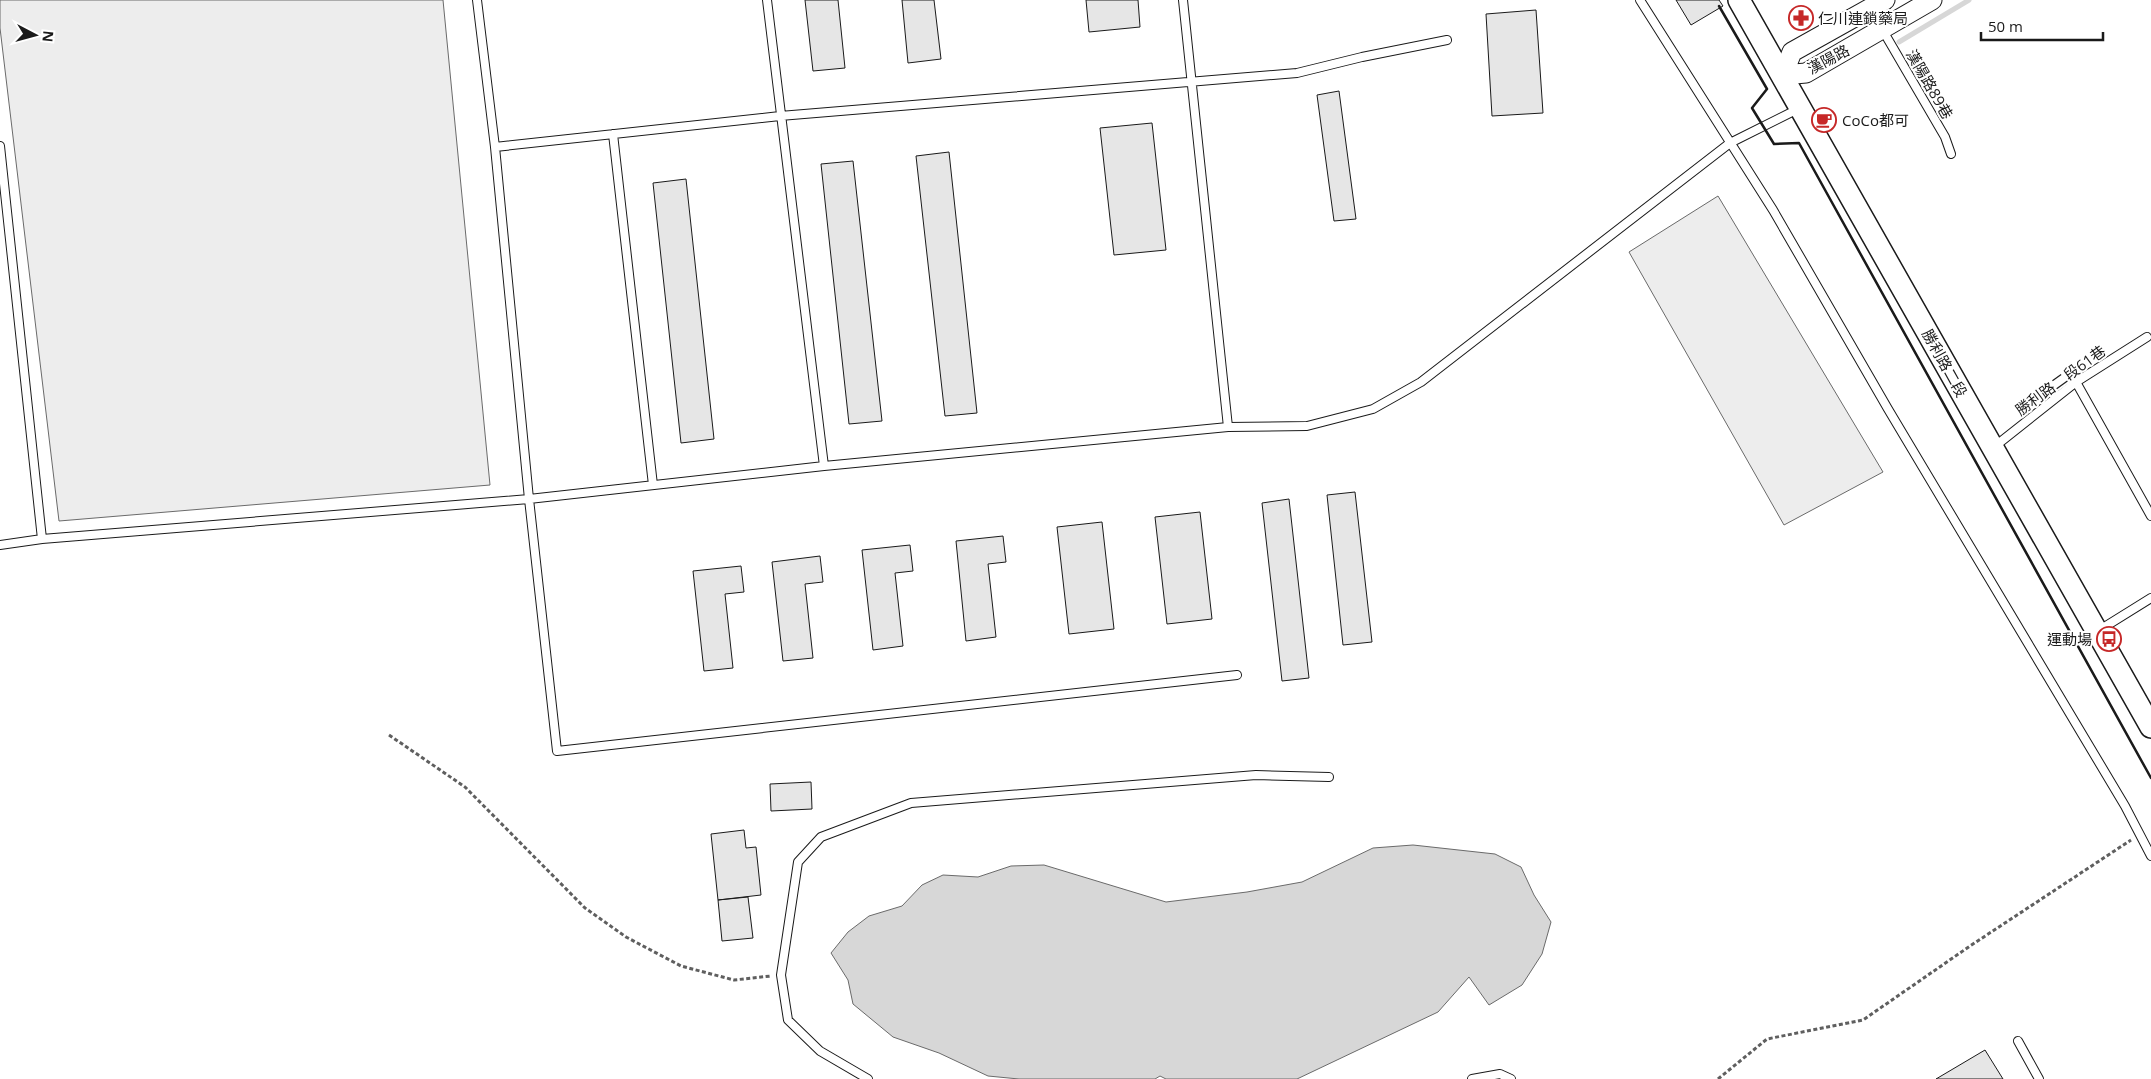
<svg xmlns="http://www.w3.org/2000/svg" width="2151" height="1079" viewBox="0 0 2151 1079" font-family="'Open Sans','Noto Sans TC',sans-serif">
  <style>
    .built { fill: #ededed; stroke: #6a6a6a }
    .water { fill: #d7d7d7; stroke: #6a6a6a }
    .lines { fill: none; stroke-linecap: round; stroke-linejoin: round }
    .stream { stroke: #d7d7d7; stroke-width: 5 }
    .building { fill: #e6e6e6; stroke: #1a1a1a }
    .service-casing { stroke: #1a1a1a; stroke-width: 10 }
    .tertiary-casing { stroke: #1a1a1a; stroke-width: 21 }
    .secondary-casing { stroke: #1a1a1a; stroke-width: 24 }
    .path { stroke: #5f5f5f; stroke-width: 3; stroke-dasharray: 4 2.5; stroke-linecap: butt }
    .service { stroke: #fff; stroke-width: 8 }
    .tertiary { stroke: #fff; stroke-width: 19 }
    .secondary { stroke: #fff; stroke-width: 21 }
    .wall { stroke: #1a1a1a; stroke-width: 2.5 }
    .labels { text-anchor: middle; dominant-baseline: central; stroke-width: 4; stroke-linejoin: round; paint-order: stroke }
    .poi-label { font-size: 15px; fill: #1a1a1a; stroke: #fff; text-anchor: start }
    .street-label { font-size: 15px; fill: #1a1a1a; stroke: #fff }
  </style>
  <rect width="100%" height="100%" fill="#fff"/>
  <path class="built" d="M0,0H443L490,485L59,521L0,28Z
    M1718,196L1883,472L1784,525L1629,252Z"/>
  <path class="water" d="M1413,845L1495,854L1521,867L1534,895L1551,922L1542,954L1522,985L1489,1005L1469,977L1438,1012L1297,1079H1166L1160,1076L1155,1079H1019L988,1076L939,1053L893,1037L853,1004L848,980L831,953L848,932L869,916L902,906L922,885L943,875L978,877L1011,866L1044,865L1166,902L1247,892L1302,882L1373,848Z"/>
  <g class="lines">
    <path class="stream" d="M1899,42L1969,0"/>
  </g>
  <path class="building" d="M805,0H838L845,68L813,71Z
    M902,0H934L941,59L908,63Z
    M1086,0H1138L1140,27L1089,32Z
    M1676,0H1719L1723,6L1691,25Z
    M1536,10L1543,113L1492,116L1486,14Z
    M1339,91L1356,219L1334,221L1317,95Z
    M1152,123L1166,250L1114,255L1100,128Z
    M949,152L977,413L945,416L916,156Z
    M853,161L882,421L849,424L821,164Z
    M686,179L714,439L681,443L653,183Z
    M1355,492L1372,642L1343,645L1327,495Z
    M1289,499L1309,678L1282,681L1262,503Z
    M1200,512L1212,619L1167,624L1155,517Z
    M1102,522L1114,629L1069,634L1057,527Z
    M1003,536L1006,562L988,564L996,637L966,641L956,541Z
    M910,545L913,571L895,573L903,646L873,650L862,550Z
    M820,556L823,582L805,584L813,658L783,661L772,562Z
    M741,566L744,592L725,594L733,668L704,671L693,571Z
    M811,782L812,809L771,811L770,784Z
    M744,830L746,848L756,847L761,895L718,900L711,834Z
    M748,897L753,938L722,941L718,900Z
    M1985,1050L2003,1079H1936Z"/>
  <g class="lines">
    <defs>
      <path id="service" d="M477,0L495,147L529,499L557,751L1237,675
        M767,0L824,466
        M1183,0L1228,427
        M1640,0L1773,210L1888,409L2125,806L2151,856
        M1882,29L1945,137L1951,154
        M613,134L653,485
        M0,146L42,539
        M495,147L780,116L1297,73L1362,57L1447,40
        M2076,382L2151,516
        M1994,447L2076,382L2147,337
        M0,545L42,539L529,499L824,466L1228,427L1307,426L1373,409L1421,382L1730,143L1798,109
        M2098,631L2151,598
        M2018,1041L2039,1079
        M868,1079L820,1051L788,1020L781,975L798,862L821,837L911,803L1256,775L1329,777
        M1472,1079L1500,1074L1511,1079"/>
      <path id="tertiary" d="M1885,0L1792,52L1783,75L1806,73L1932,0"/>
      <path id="secondary" d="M1739,0L2151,727"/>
    </defs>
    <use href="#service" class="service-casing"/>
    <use href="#tertiary" class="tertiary-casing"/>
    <use href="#secondary" class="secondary-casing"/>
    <path class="path" d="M389,735L465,787L585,908L626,937L681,966L734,980L771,976
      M1718,1079L1767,1039L1863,1020L1970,946L2131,840"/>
    <use href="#service" class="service"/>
    <use href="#tertiary" class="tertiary"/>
    <use href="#secondary" class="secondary"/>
    <path class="wall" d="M1719,6L1767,89L1752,108L1774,144L1799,143L2151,778"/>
  </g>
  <defs>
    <symbol id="pharmacy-ring" viewBox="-11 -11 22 22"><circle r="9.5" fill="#fff" stroke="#c62828" stroke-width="1.5"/><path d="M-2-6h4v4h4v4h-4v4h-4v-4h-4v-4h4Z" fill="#c62828"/></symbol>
    <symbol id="cafe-ring" viewBox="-11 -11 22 22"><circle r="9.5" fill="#fff" stroke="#c62828" stroke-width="1.5"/><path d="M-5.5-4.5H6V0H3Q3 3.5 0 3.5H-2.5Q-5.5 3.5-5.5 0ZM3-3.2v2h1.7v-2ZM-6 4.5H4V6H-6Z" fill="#c62828"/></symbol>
    <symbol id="bus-ring" viewBox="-11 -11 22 22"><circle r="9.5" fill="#fff" stroke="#c62828" stroke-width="1.5"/><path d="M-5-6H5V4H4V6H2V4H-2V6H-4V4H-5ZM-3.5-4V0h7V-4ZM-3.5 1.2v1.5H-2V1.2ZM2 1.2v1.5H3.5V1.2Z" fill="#c62828"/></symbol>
  </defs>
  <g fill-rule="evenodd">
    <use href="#pharmacy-ring" x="1787" y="4" width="28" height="28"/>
    <use href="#cafe-ring" x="1810" y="106" width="28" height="28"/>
    <use href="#bus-ring" x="2095" y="625" width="28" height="28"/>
  </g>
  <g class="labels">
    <g class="poi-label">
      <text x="1818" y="18">仁川連鎖藥局</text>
      <text x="1842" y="120">CoCo都可</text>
      <text x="2092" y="639" text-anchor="end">運動場</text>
    </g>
    <g class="street-label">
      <text transform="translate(1828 59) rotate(-28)">漢陽路</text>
      <text transform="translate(1930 84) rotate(60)">漢陽路89巷</text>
      <text transform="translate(1945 363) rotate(61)">勝利路二段</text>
      <text transform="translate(2060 380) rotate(-36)">勝利路二段61巷</text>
    </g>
  </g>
  <g transform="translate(35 35) rotate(96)" stroke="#ffffff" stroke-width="4" paint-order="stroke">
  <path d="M0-4L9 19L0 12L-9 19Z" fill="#1a1a1a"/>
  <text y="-8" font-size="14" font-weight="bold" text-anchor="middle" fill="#1a1a1a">N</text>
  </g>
  <path d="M1981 32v8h122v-8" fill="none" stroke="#1a1a1a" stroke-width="2.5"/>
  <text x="1988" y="32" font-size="15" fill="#1a1a1a" stroke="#ffffff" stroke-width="4" paint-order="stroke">50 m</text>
</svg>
